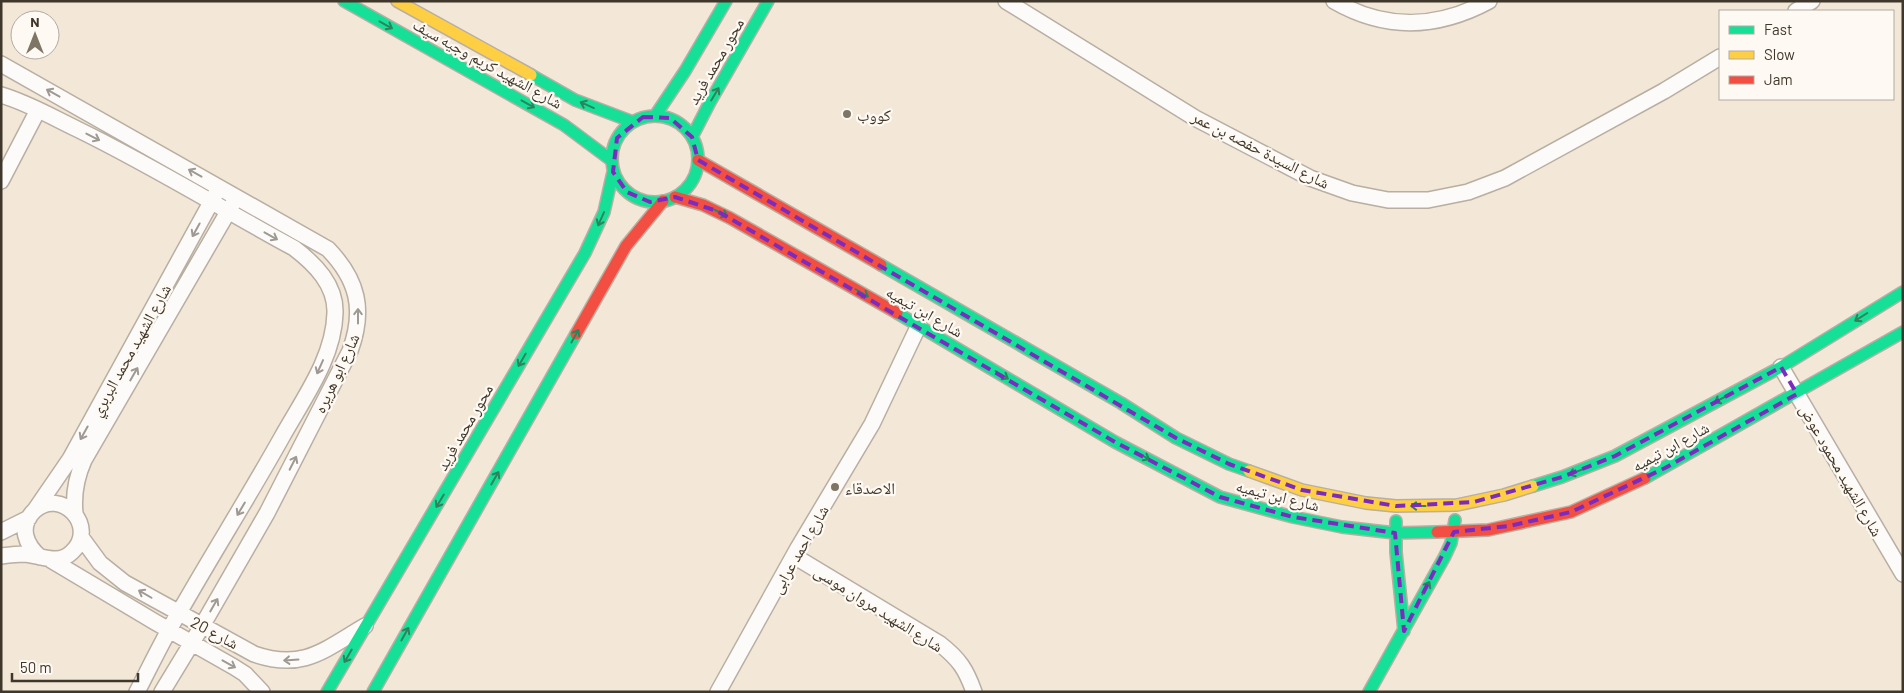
<svg xmlns="http://www.w3.org/2000/svg" width="1904" height="693" viewBox="0 0 1904 693" font-family="Barlow,'Noto Naskh Arabic',sans-serif">
  <style>
    .lines { fill: none; stroke-linecap: round; stroke-linejoin: round }
    .street-casing { stroke: #b8aea2; stroke-width: 18 }
    .fast-casing { stroke: #b8aea2; stroke-width: 14 }
    .slow-casing { stroke: #b8aea2; stroke-width: 14 }
    .jam-casing { stroke: #b8aea2; stroke-width: 14 }
    .street { stroke: #fdfbf9; stroke-width: 15 }
    .fast { stroke: #16e098; stroke-width: 11 }
    .slow { stroke: #ffcf43; stroke-width: 11 }
    .jam { stroke: #f24e42; stroke-width: 11 }
    .oneway { stroke: #2d835c }
    .oneway2 { stroke: #9e9992 }
    .marked { fill: none; stroke: #7b2cbf; stroke-width: 4; stroke-dasharray: 10 6; stroke-linejoin: round }
    .poi-dot { fill: #7e7567; stroke: #fef9f3; stroke-width: 2 }
    .labels { text-anchor: middle; dominant-baseline: central; stroke-width: 4.5; stroke-linejoin: round; paint-order: stroke }
    .street-label { font-size: 16px; fill: #3f372b; stroke: #fef9f3 }
    .poi-label { font-size: 16px; fill: #3f372b; stroke: #fef9f3; text-anchor: start }
  </style>
  <rect width="100%" height="100%" fill="#f3e7d7"/>
  <g class="lines">
    <defs>
      <path id="street" d="M1006,1L1195,118L1310,178L1352,193L1388,200H1428L1468,192L1505,178L1664,91L1720,57
        M1334,1C1386,31 1437,29 1489,1
        M1796,11L1812,1
        M1,64L328,249C358,280 365,310 350,351L267,513L202,626L162,692
        M1,95C28,103 52,117 77,129C151,165 222,209 294,248C315,264 336,285 335,313C334,358 303,399 282,437C249,496 213,553 180,611C164,637 151,665 137,692
        M1,181L38,110
        M1781,367L1903,574
        M35,510L70,459L215,195
        M75,513C73,494 76,478 84,460L232,205
        M1,532L29,518
        M81,537L100,563L125,583L254,654C303,671 324,650 365,626
        M1,556C9,555 17,554 24,554C41,555 58,566 72,552C99,527 61,486 34,511C18,527 26,545 40,557
        M794,556L940,644C959,659 966,669 974,692
        M51,560L155,622L234,667L245,674L262,692
        M718,692L798,548L872,424L919,325"/>
      <path id="fast" d="M344,1L564,125L611,160
        M531,75L575,100L633,122
        M655,116L685,71L726,1
        M612 159a43 43 0 1 1 86 0a43 43 0 1 1-86 0Z
        M692,137L710,102L768,1
        M881,265L1121,403L1176,438L1229,464L1249,471
        M897,313L1115,442L1220,497L1293,517L1342,527L1395,533L1437,532
        M1645,478L1903,332
        M1533,486L1562,477L1615,456L1781,367L1903,292
        M1396,521V552L1404,631
        M327,692L585,253L604,212L613,172
        M373,692L576,334
        M1369,692L1445,556L1451,543L1455,520"/>
      <path id="slow" d="M397,1L531,75
        M1249,471L1302,490L1366,503L1396,506L1457,505L1504,495L1533,486"/>
      <path id="jam" d="M698,160L881,265
        M675,197L703,205L730,218L897,313
        M576,334L626,246L663,201
        M1437,532L1488,530L1571,512L1645,478"/>
    </defs>
    <use href="#street" class="street-casing"/>
    <use href="#fast" class="fast-casing"/>
    <use href="#slow" class="slow-casing"/>
    <use href="#jam" class="jam-casing"/>
    <use href="#street" class="street"/>
    <use href="#fast" class="fast"/>
    <use href="#slow" class="slow"/>
    <use href="#jam" class="jam"/>
  </g>
  <defs><path id="oneway-shaft" d="M-6 0H5M1.5-3L5.5 0L1.5 3" fill="none" stroke-width="1.6" stroke-linecap="round" stroke-linejoin="round" transform="scale(1.25)"/></defs>
  <g class="oneway">
    <use href="#oneway-shaft" transform="translate(386 25) rotate(29)"/>
    <use href="#oneway-shaft" transform="translate(715 94) rotate(-59)"/>
    <use href="#oneway-shaft" transform="translate(528 104) rotate(29)"/>
    <use href="#oneway-shaft" transform="translate(587 105) rotate(-156)"/>
    <use href="#oneway-shaft" transform="translate(721 213) rotate(26)"/>
    <use href="#oneway-shaft" transform="translate(601 219) rotate(114)"/>
    <use href="#oneway-shaft" transform="translate(862 293) rotate(30)"/>
    <use href="#oneway-shaft" transform="translate(1861 317) rotate(148)"/>
    <use href="#oneway-shaft" transform="translate(575 336) rotate(-61)"/>
    <use href="#oneway-shaft" transform="translate(522 360) rotate(120)"/>
    <use href="#oneway-shaft" transform="translate(1002 375) rotate(31)"/>
    <use href="#oneway-shaft" transform="translate(1721 399) rotate(152)"/>
    <use href="#oneway-shaft" transform="translate(1143 456) rotate(28)"/>
    <use href="#oneway-shaft" transform="translate(1576 472) rotate(158)"/>
    <use href="#oneway-shaft" transform="translate(495 478) rotate(-60)"/>
    <use href="#oneway-shaft" transform="translate(440 501) rotate(121)"/>
    <use href="#oneway-shaft" transform="translate(1418 506) rotate(180)"/>
    <use href="#oneway-shaft" transform="translate(1426 588) rotate(-61)"/>
    <use href="#oneway-shaft" transform="translate(405 634) rotate(-61)"/>
    <use href="#oneway-shaft" transform="translate(348 656) rotate(120)"/>
  </g>
  <g class="oneway2">
    <use href="#oneway-shaft" transform="translate(53 93) rotate(-151)"/>
    <use href="#oneway-shaft" transform="translate(93 137) rotate(27)"/>
    <use href="#oneway-shaft" transform="translate(195 173) rotate(-151)"/>
    <use href="#oneway-shaft" transform="translate(196 230) rotate(119)"/>
    <use href="#oneway-shaft" transform="translate(271 236) rotate(29)"/>
    <use href="#oneway-shaft" transform="translate(358 316) rotate(-90)"/>
    <use href="#oneway-shaft" transform="translate(320 367) rotate(114)"/>
    <use href="#oneway-shaft" transform="translate(134 374) rotate(-60)"/>
    <use href="#oneway-shaft" transform="translate(84 433) rotate(119)"/>
    <use href="#oneway-shaft" transform="translate(293 463) rotate(-63)"/>
    <use href="#oneway-shaft" transform="translate(241 509) rotate(121)"/>
    <use href="#oneway-shaft" transform="translate(145 594) rotate(-150)"/>
    <use href="#oneway-shaft" transform="translate(214 605) rotate(-60)"/>
    <use href="#oneway-shaft" transform="translate(291 660) rotate(176)"/>
    <use href="#oneway-shaft" transform="translate(229 664) rotate(29)"/>
  </g>
  <path class="marked" d="M643,117L670,118L692,137L698,160L1176,438L1229,464L1302,490L1396,506L1474,502L1562,477L1615,456L1781,367L1797,394L1665,468L1571,512L1509,526L1454,532L1404,631L1395,533L1293,517L1220,497L1115,442L717,211L675,197L650,202L627,192L613,172L617,138Z"/>
  <g class="poi-dot">
    <circle cx="847" cy="114" r="5"/>
    <circle cx="835" cy="487" r="5"/>
  </g>
  <g class="labels">
    <g class="street-label">
      <text transform="translate(715 61) rotate(-60)">محور محمد فريد</text>
      <text transform="translate(488 63) rotate(29)">شارع الشهيد كريم وجيه سيف</text>
      <text transform="translate(1261 149) rotate(27)">شارع السيدة حفصه بن عمر</text>
      <text transform="translate(925 311) rotate(30)">شارع ابن تيميه</text>
      <text transform="translate(130 350) rotate(-61)">شارع الشهيد محمد البربري</text>
      <text transform="translate(336 373) rotate(-65)">شارع ابو هريره</text>
      <text transform="translate(464 427) rotate(-60)">محور محمد فريد</text>
      <text transform="translate(1670 446) rotate(-29)">شارع ابن تيميه</text>
      <text transform="translate(1842 470) rotate(60)">شارع الشهيد محمود عوض</text>
      <text transform="translate(1278 495) rotate(14)">شارع ابن تيميه</text>
      <text transform="translate(799 549) rotate(-60)">شارع احمد عرابى</text>
      <text transform="translate(879 608) rotate(32)">شارع الشهيد مروان موسى</text>
      <text transform="translate(215 632) rotate(28)">شارع 20</text>
    </g>
    <g class="poi-label">
      <text x="857" y="114">كووب</text>
      <text x="845" y="487">الاصدقاء</text>
    </g>
  </g>
  <rect width="1904" height="693" fill="none" stroke="#3f372b" stroke-width="5"/>
  <rect x="1719" y="10" width="175" height="90" fill="#fef9f3" stroke="#b2aba3"/>
  <rect x="1729" y="26" width="25" height="8" fill="#16e098" stroke="#b2aba3"/>
  <text x="1764" y="35" font-size="15" fill="#3f372b">Fast</text>
  <rect x="1729" y="51" width="25" height="8" fill="#ffcf43" stroke="#b2aba3"/>
  <text x="1764" y="60" font-size="15" fill="#3f372b">Slow</text>
  <rect x="1729" y="76" width="25" height="8" fill="#f24e42" stroke="#b2aba3"/>
  <text x="1764" y="85" font-size="15" fill="#3f372b">Jam</text>
  <g transform="translate(35 35)"><circle r="24" fill="#fef9f3" stroke="#b2aba3"/>
  <path d="M0-4L9 19L0 12L-9 19Z" fill="#7e7567"/>
  <text y="-8" font-size="14" font-weight="bold" text-anchor="middle" fill="#3f372b">N</text>
  </g>
  <path d="M12 673v8h126v-8" fill="none" stroke="#3f372b" stroke-width="2.5"/>
  <text x="20" y="673" font-size="15" fill="#3f372b" stroke="#fef9f3" stroke-width="4" paint-order="stroke">50 m</text>
</svg>
